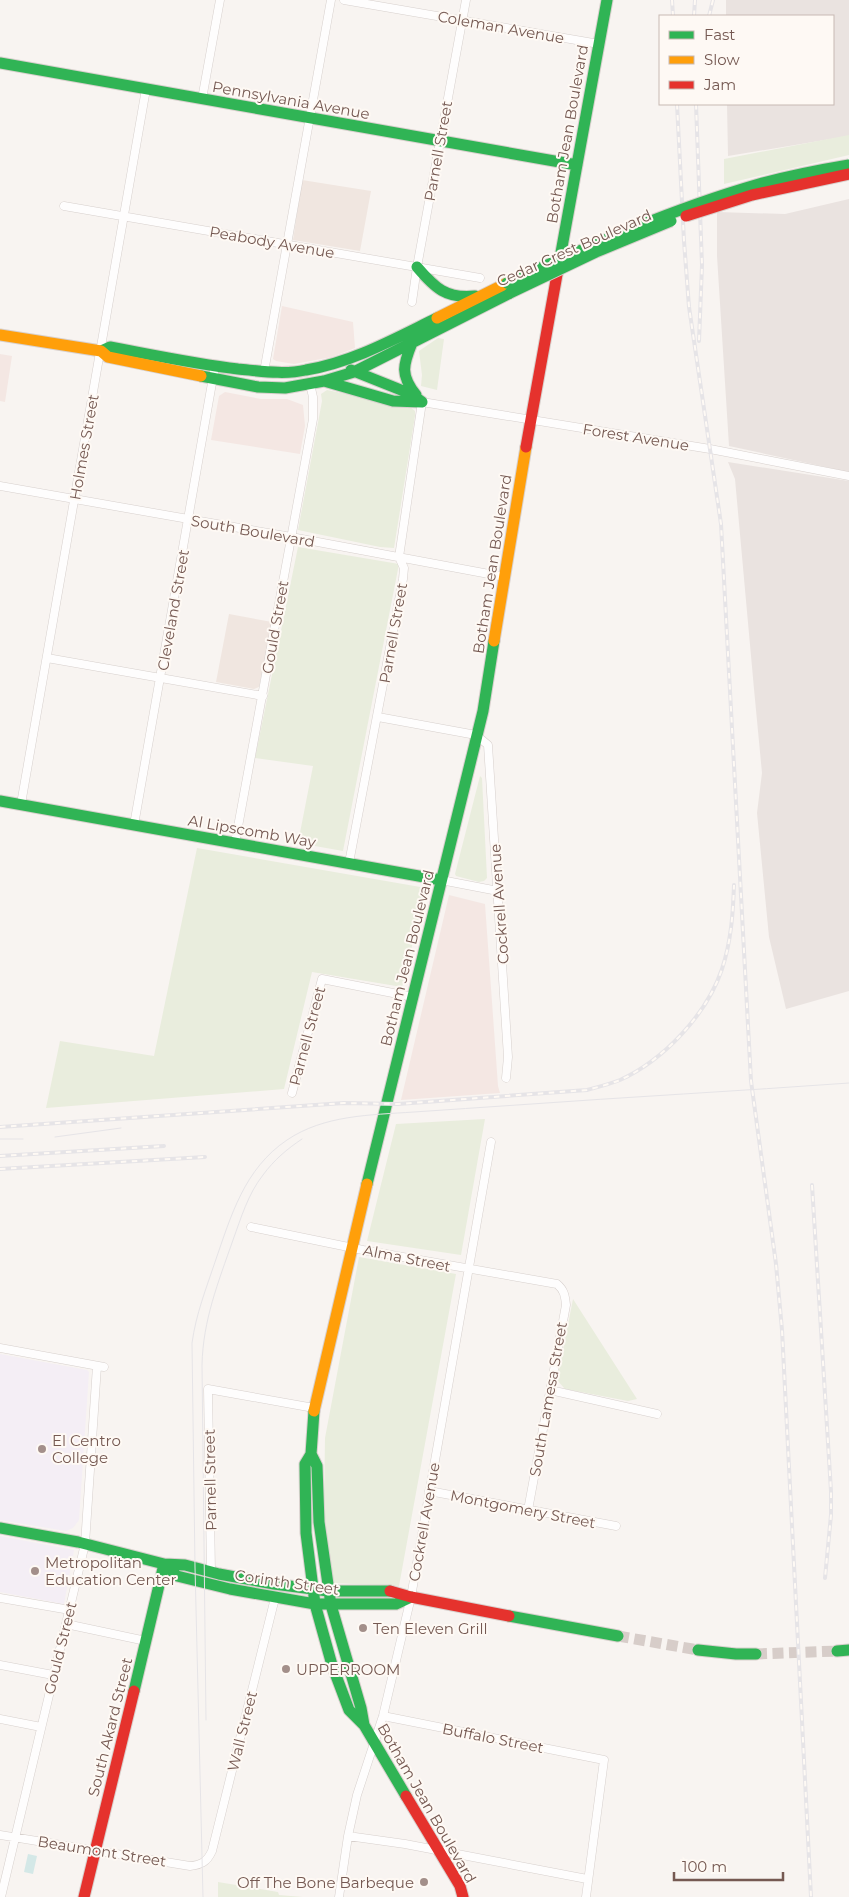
<svg xmlns="http://www.w3.org/2000/svg" width="849" height="1897" viewBox="0 0 849 1897" font-family="Montserrat,sans-serif">
  <style>
    .residential { fill: #f0e6e0 }
    .commercial { fill: #f4e7e3 }
    .industrial { fill: #eae3e0 }
    .education { fill: #f4eef5 }
    .green { fill: #e9eddd }
    .water { fill: #d4e8e7 }
    .lines { fill: none; stroke-linecap: round; stroke-linejoin: round }
    .secondary-tunnel { stroke: #d7cdc9; stroke-width: 11; stroke-dasharray: 11 5.5; stroke-linecap: butt }
    .street-casing { stroke: #d7d0cd; stroke-width: 9 }
    .fast-casing { stroke: #d8d0cd; stroke-width: 13 }
    .slow-casing { stroke: #d8d0cd; stroke-width: 13 }
    .jam-casing { stroke: #d8d0cd; stroke-width: 13 }
    .street { stroke: #fefdfd; stroke-width: 8 }
    .fast { stroke: #30b455; stroke-width: 11 }
    .slow { stroke: #ff9f0a; stroke-width: 11 }
    .jam { stroke: #e5322d; stroke-width: 11 }
    .tram { stroke: #e6e4e7; stroke-width: 1 }
    .rail-casing { stroke: #e6e4e7; stroke-width: 4 }
    .rail { stroke: #fef9f4; stroke-width: 2; stroke-dasharray: 5.5; stroke-linecap: butt }
    .fast-bridge-casing { stroke: #d8d0cd; stroke-width: 13; stroke-linecap: butt }
    .jam-bridge-casing { stroke: #d8d0cd; stroke-width: 13; stroke-linecap: butt }
    .fast-bridge { stroke: #30b455; stroke-width: 11 }
    .jam-bridge { stroke: #e5322d; stroke-width: 11 }
    .poi-dot { fill: #a38f8a; stroke: #fef9f4; stroke-width: 2 }
    .labels { text-anchor: middle; dominant-baseline: central; stroke-width: 4; stroke-linejoin: round; paint-order: stroke }
    .street-label { font-size: 15px; fill: #755952; stroke: #fef9f4 }
    .poi-label { font-size: 15px; fill: #755952; stroke: #fef9f4; text-anchor: start }
  </style>
  <rect width="100%" height="100%" fill="#f8f4f1"/>
  <path class="residential" d="M302,180L371,191L360,251L293,240Z
    M229,614L272,622L259,687L254,689L216,682Z"/>
  <path class="commercial" d="M282,306L353,322L355,348L332,357L294,364L276,361L273,359Z
    M0,354L12,356L5,402L0,401Z
    M225,392L261,399H287L303,405L305,426L300,454L211,440L219,396Z
    M449,895L485,904L498,1086L500,1093L401,1100Z"/>
  <path class="industrial" d="M726,0H849V136L728,156L727,104H833V16H726Z
    M849,199V472L729,446L717,256V212L785,214Z
    M728,462L849,481V991L786,1009L769,937L757,813L762,773L754,689L735,479Z"/>
  <path class="education" d="M0,1354L87,1370L89,1372L79,1520L73,1528L66,1531L0,1520Z
    M0,1536L74,1550L64,1604L0,1592Z"/>
  <path class="green" d="M849,135V155L724,184V159Z
    M438,338L444,339L437,390L421,386L422,375L419,351Z
    M327,390L410,407L415,411V416L394,548L380,547L298,530L322,401L321,394Z
    M298,547L399,564L343,851L298,843L313,766L255,758Z
    M480,776L482,778L487,878L484,881L479,882L456,876L455,874Z
    M197,848L426,888L402,987L312,972L284,1089L46,1108L60,1041L154,1056Z
    M485,1119L461,1255L367,1241L396,1124Z
    M359,1257L456,1274L399,1586L332,1583L324,1509L325,1438Z
    M573,1299L637,1399L628,1401L565,1389L557,1380Z
    M218,1882L278,1892L279,1895L303,1897H218Z"/>
  <path class="water" d="M28,1854L37,1856L33,1874L24,1872Z"/>
  <g class="lines">
    <path class="secondary-tunnel" d="M618,1636L698,1650
      M756,1654L837,1651"/>
    <defs>
      <path id="street" d="M344,0L599,44
        M202,99L220,0
        M64,206L480,278
        M412,302L417,267L466,0
        M264,372L331,0
        M0,486L291,537L505,577
        M47,658L263,696
        M378,717L476,735L488,745L508,1057L506,1078
        M21,804L146,89
        M134,825L215,366
        M235,843L313,419V397L310,384
        M349,863L403,579L404,568L399,557L422,402L710,449L849,476
        M441,880L498,891
        M292,1093L322,979L413,997
        M251,1227L363,1250L557,1284C564,1290 565,1295 566,1305L528,1510
        M0,1348L104,1367
        M550,1390L657,1414
        M429,1491L616,1526
        M211,1572L208,1389L314,1408
        M0,1598L70,1610
        M66,1624L146,1641
        M0,1665L53,1675
        M383,1716L604,1760L586,1897
        M0,1719L41,1727
        M0,1835L190,1866C201,1865 207,1862 212,1851L275,1598
        M348,1836L405,1844L587,1879
        M1,1897L85,1544L97,1366
        M339,1897L348,1836L357,1795L383,1716L411,1597L491,1142"/>
      <path id="fast" d="M0,63L577,165
        M560,258L607,0
        M417,267C435,288 446,299 475,296
        M412,343C403,365 400,375 416,395
        M101,351L110,347C153,355 195,364 238,369C260,371 284,375 306,370C353,362 394,339 437,318
        M351,370L411,394L422,402
        M201,376L258,387L285,388L324,381L354,372L510,293
        M324,381L393,401L422,402
        M0,801L441,880
        M367,1184L483,711L494,641
        M314,1411L311,1454L305,1464L306,1533L315,1604L332,1665L349,1710L364,1725L406,1796
        M311,1454L317,1466L319,1522L331,1605L361,1708L364,1725
        M0,1528L78,1542L164,1564L185,1565L219,1574L274,1584L328,1591H390
        M164,1564L177,1576L230,1589L315,1604H396L411,1597
        M509,1616L618,1636
        M698,1650L736,1654H756
        M837,1651L849,1650
        M134,1691L164,1564"/>
      <path id="slow" d="M437,318L507,283
        M0,335L101,351L108,357L201,376
        M494,641L526,447
        M314,1411L367,1184"/>
      <path id="jam" d="M526,447L560,258
        M390,1591L411,1597L509,1616
        M406,1796L460,1886L463,1897
        M84,1897L134,1691"/>
    </defs>
    <use href="#street" class="street-casing"/>
    <use href="#fast" class="fast-casing"/>
    <use href="#slow" class="slow-casing"/>
    <use href="#jam" class="jam-casing"/>
    <use href="#street" class="street"/>
    <use href="#fast" class="fast"/>
    <use href="#slow" class="slow"/>
    <use href="#jam" class="jam"/>
    <path class="tram" d="M55,1137L121,1128
      M0,1139H23
      M206,1720L202,1365C203,1320 218,1283 233,1240C241,1218 248,1194 263,1175C274,1160 287,1149 302,1139
      M203,1897L195,1567L192,1343C196,1314 206,1289 215,1262C231,1216 244,1169 287,1140C324,1115 370,1115 414,1112C448,1110 483,1107 517,1105C628,1097 739,1091 849,1083"/>
    <defs>
      <path id="rail" d="M672,0L673,16
        M694,16L695,0
        M709,16L713,0
        M677,104L684,241L689,307L721,524L751,1081L776,1264L782,1330L811,1897
        M696,104L702,265L699,341
        M0,1127L344,1103L398,1104L587,1090C598,1087 610,1084 620,1080C664,1060 707,1014 722,969C731,942 733,914 734,885
        M0,1156L164,1146
        M0,1169L205,1157
        M812,1185L831,1491V1515L825,1578"/>
    </defs>
    <use href="#rail" class="rail-casing"/>
    <use href="#rail" class="rail"/>
    <defs>
      <path id="fast-bridge" d="M507,283C589,246 672,209 759,184C789,176 819,170 849,165
        M510,293L596,252L671,221"/>
      <path id="jam-bridge" d="M686,216L752,195L849,174"/>
    </defs>
    <use href="#fast-bridge" class="fast-bridge-casing"/>
    <use href="#jam-bridge" class="jam-bridge-casing"/>
    <use href="#fast-bridge" class="fast-bridge"/>
    <use href="#jam-bridge" class="jam-bridge"/>
  </g>
  <g class="poi-dot">
    <circle cx="42" cy="1449" r="5"/>
    <circle cx="35" cy="1571" r="5"/>
    <circle cx="363" cy="1628" r="5"/>
    <circle cx="286" cy="1669" r="5"/>
    <circle cx="424" cy="1882" r="5"/>
  </g>
  <g class="labels">
    <g class="street-label">
      <text transform="translate(501 27) rotate(10)">Coleman Avenue</text>
      <text transform="translate(291 100) rotate(10)">Pennsylvania Avenue</text>
      <text transform="translate(567 134) rotate(-80)">Botham Jean Boulevard</text>
      <text transform="translate(438 151) rotate(-80)">Parnell Street</text>
      <text transform="translate(272 242) rotate(10)">Peabody Avenue</text>
      <text transform="translate(574 248) rotate(-24)">Cedar Crest Boulevard</text>
      <text transform="translate(636 437) rotate(9)">Forest Avenue</text>
      <text transform="translate(84 447) rotate(-80)">Holmes Street</text>
      <text transform="translate(253 531) rotate(10)">South Boulevard</text>
      <text transform="translate(492 564) rotate(-81)">Botham Jean Boulevard</text>
      <text transform="translate(173 610) rotate(-80)">Cleveland Street</text>
      <text transform="translate(275 627) rotate(-80)">Gould Street</text>
      <text transform="translate(393 633) rotate(-80)">Parnell Street</text>
      <text transform="translate(252 831) rotate(10)">Al Lipscomb Way</text>
      <text transform="translate(499 904) rotate(-94)">Cockrell Avenue</text>
      <text transform="translate(407 958) rotate(-76)">Botham Jean Boulevard</text>
      <text transform="translate(307 1036) rotate(-75)">Parnell Street</text>
      <text transform="translate(407 1258) rotate(11)">Alma Street</text>
      <text transform="translate(548 1399) rotate(-80)">South Lamesa Street</text>
      <text transform="translate(210 1480) rotate(-91)">Parnell Street</text>
      <text transform="translate(523 1509) rotate(11)">Montgomery Street</text>
      <text transform="translate(424 1522) rotate(-80)">Cockrell Avenue</text>
      <text transform="translate(287 1582) rotate(8)">Corinth Street</text>
      <text transform="translate(60 1648) rotate(-76)">Gould Street</text>
      <text transform="translate(110 1727) rotate(-76)">South Akard Street</text>
      <text transform="translate(242 1731) rotate(-76)">Wall Street</text>
      <text transform="translate(493 1738) rotate(11)">Buffalo Street</text>
      <text transform="translate(427 1803) rotate(60)">Botham Jean Boulevard</text>
      <text transform="translate(102 1851) rotate(9)">Beaumont Street</text>
    </g>
    <g class="poi-label">
      <text x="52" y="1440">El Centro<tspan x="52" dy="17">College</tspan></text>
      <text x="45" y="1562">Metropolitan<tspan x="45" dy="17">Education Center</tspan></text>
      <text x="373" y="1628">Ten Eleven Grill</text>
      <text x="296" y="1669">UPPERROOM</text>
      <text x="414" y="1882" text-anchor="end">Off The Bone Barbeque</text>
    </g>
  </g>
  <rect x="659" y="15" width="175" height="90" fill="#fef9f4" stroke="#c7b9b3"/>
  <rect x="669" y="31" width="25" height="8" fill="#30b455" stroke="#c7b9b3"/>
  <text x="704" y="40" font-size="15" fill="#755952">Fast</text>
  <rect x="669" y="56" width="25" height="8" fill="#ff9f0a" stroke="#c7b9b3"/>
  <text x="704" y="65" font-size="15" fill="#755952">Slow</text>
  <rect x="669" y="81" width="25" height="8" fill="#e5322d" stroke="#c7b9b3"/>
  <text x="704" y="90" font-size="15" fill="#755952">Jam</text>
  <path d="M674 1872v8h109v-8" fill="none" stroke="#755952" stroke-width="2.5"/>
  <text x="682" y="1872" font-size="15" fill="#755952" stroke="#fef9f4" stroke-width="4" paint-order="stroke">100 m</text>
</svg>
